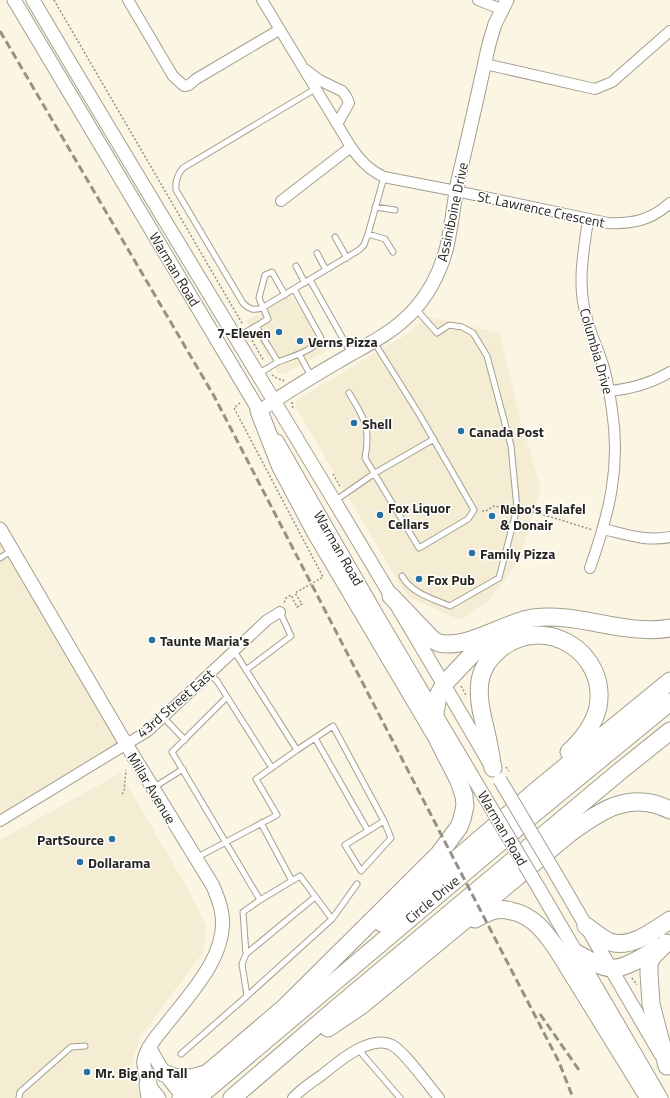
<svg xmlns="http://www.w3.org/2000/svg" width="670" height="1098" viewBox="0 0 670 1098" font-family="'Titillium Web',sans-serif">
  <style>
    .built { fill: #f4edd3 }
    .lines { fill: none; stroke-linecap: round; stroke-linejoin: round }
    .lane-casing { stroke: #a49f8f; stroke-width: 7 }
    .street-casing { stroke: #a49f8f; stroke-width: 12 }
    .secondary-casing { stroke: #a49f8f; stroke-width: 15 }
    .highway-casing { stroke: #a49f8f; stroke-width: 19 }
    .path { stroke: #959185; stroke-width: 1.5; stroke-dasharray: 2 2; stroke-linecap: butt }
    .lane { stroke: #fff; stroke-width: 5 }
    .street { stroke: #fff; stroke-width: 10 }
    .secondary { stroke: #fff; stroke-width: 13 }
    .highway { stroke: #fff; stroke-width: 17 }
    .rail { stroke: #959185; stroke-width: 3; stroke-dasharray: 8 4; stroke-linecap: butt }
    .secondary-bridge-casing { stroke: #a49f8f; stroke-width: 15; stroke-linecap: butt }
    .secondary-bridge { stroke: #fff; stroke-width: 13 }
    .poi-dot { fill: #2770a4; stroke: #fff; stroke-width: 1.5 }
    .labels { text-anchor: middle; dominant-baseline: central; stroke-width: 3; stroke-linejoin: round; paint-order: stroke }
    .street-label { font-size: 14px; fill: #27251f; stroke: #fff }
    .poi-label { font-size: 14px; font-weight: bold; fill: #27251f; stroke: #fff; text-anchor: start }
  </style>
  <rect width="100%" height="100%" fill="#fbf6e4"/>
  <path class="built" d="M291,295L327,351L286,373H278L246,321Z
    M426,316L500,333L520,419L541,488L518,562L490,600L460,620L410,598L402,588L295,406L298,399L409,333Z
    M0,529L126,744L0,821Z
    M120,773L191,894L206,926V938L202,954L140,1037L132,1063L133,1075L141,1098H0V840Z"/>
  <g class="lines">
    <defs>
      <path id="lane" d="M315,89L183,168C177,175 175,181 176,190L243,303C249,309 253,311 262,308L359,250L364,245L368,234L384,177
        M375,207L395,210
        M368,234L385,239L393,252
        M335,237L347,258
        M317,253L326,270
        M296,266L305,283
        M310,280L351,353
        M256,326L278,362
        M236,338L268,319L259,298L265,275L272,272L285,295
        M299,354L311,376
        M258,374C265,370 271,366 278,362C290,357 314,351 321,338L294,289
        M349,393C364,418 371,427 365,458L419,548L468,519L474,510L419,414L374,342
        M336,500L375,473L434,439
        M0,558L11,551
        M402,576C411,593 433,599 450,606L499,578L517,508L511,446L487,356L473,333L462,327L449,325L437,333L416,309
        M234,651L297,750L333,726L384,821L391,838L361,871L345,845L384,821
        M246,670L291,636L280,612
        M209,674L217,681L272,768
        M227,697L172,752L260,900L300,876L332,919L357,884
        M163,717L185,740
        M315,738L368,831
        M153,788L183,769
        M261,823L292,881
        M196,858L277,815L256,779L297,750
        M260,900L243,912L246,954L315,897
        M247,996L332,919
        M358,1049L400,1098
        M181,1054L247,996L242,964L246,954
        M19,1098L20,1092L71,1047L85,1046"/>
      <path id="street" d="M128,0L173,76L184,86L189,85L196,79L279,30
        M262,0L351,147C360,160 369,170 384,177L456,191L608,223C634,224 651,220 670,203
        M478,0L501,9
        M485,64L595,89L612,82L670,31
        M306,70L319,80L342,91L346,96L349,103L337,124
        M281,201L351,147
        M588,220C584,249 578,278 584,307C588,329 598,348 604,368C608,382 610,396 612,410C621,467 609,514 590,568
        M609,391C632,389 650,384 670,372
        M603,529C625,534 647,542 670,537
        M0,821L148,731L267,620L280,612
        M293,1098C301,1089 312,1082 322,1075C338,1062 370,1034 392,1045C405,1052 428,1085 439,1098"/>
      <path id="secondary" d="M14,0L264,419
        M33,0C183,255 341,506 489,762
        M267,406C295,386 324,370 353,353C371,343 390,333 406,318C426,300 441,272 447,246C452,224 454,202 458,180C469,135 479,89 489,44L495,24L507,0
        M277,441L378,617L484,796
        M0,529L126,744L213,886C217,896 221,905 222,915C228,956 188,996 165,1026C157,1036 147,1047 144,1060C143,1063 144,1066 145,1069C146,1083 150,1087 159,1098
        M557,876L660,1053
        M541,892L661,1098
        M149,1047L164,1073L184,1098"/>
      <path id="highway" d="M259,411L280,465L316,533L436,736L459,781L464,796L465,806L462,819L459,827L439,854L283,1009
        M391,596L431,638C433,640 436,642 439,643C466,650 505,622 533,618C579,612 624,636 670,628
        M435,713L438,696L444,684L479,647L493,636
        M493,768C491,759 490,750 488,741C484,721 477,701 480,681C482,668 491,656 501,648C545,614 608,652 598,707C594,725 582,740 569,752
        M475,919C481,916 486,913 492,911C498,909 505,909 511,911C533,915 545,932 557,949L649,1098
        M382,923L543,785L670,681
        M586,926C593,931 601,938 610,942C630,949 654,931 670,920
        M666,943L652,957L649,964V973L651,1004L667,1066
        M576,953C586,958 599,967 611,968C624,970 648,954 659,947
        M328,1028L362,1005L570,833C601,810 631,790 670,810
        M164,1073C178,1081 189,1079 205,1074
        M148,1084L150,1098
        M181,1098L182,1095L291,1002
        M197,1098L537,811L670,702
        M232,1098L338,1007L619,772L670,731"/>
    </defs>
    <use href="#lane" class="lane-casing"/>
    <use href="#street" class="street-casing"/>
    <use href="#secondary" class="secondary-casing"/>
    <use href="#highway" class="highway-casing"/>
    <path class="path" d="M54,0L243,325
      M250,337L264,361
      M272,375L278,379L283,380L284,382
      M292,402L293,410
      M240,403L234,408L323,577L295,593L302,604L297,607L291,595L286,598L284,603
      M333,474L341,488
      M524,510L551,517L593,530
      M482,511H486L494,506L510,509
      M461,686L466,695
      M506,767L509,771
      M122,794L124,791L126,770
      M632,978L637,985"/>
    <use href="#lane" class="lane"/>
    <use href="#street" class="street"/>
    <use href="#secondary" class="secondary"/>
    <use href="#highway" class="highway"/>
    <path class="rail" d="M0,31L214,396L559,1062L573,1098
      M540,1014L579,1070"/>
    <defs>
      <path id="secondary-bridge" d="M500,780L557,876
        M484,796L541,892"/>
    </defs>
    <use href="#secondary-bridge" class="secondary-bridge-casing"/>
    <use href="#secondary-bridge" class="secondary-bridge"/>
  </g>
  <g class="poi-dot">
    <circle cx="279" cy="332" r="4"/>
    <circle cx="300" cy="341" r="4"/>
    <circle cx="354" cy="423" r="4"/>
    <circle cx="461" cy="431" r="4"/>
    <circle cx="380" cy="515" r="4"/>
    <circle cx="492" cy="516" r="4"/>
    <circle cx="472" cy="553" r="4"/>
    <circle cx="419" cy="579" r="4"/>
    <circle cx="152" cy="640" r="4"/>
    <circle cx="112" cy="839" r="4"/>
    <circle cx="80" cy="862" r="4"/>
    <circle cx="87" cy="1072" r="4"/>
  </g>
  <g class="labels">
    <g class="street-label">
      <text transform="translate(541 209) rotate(12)">St. Lawrence Crescent</text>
      <text transform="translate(452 212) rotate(-78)">Assiniboine Drive</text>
      <text transform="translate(175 269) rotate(59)">Warman Road</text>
      <text transform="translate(597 351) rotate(74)">Columbia Drive</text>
      <text transform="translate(339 548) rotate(60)">Warman Road</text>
      <text transform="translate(175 703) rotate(-41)">43rd Street East</text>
      <text transform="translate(152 788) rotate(59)">Millar Avenue</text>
      <text transform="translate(503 828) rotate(60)">Warman Road</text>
      <text transform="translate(432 899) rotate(-40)">Circle Drive</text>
    </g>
    <g class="poi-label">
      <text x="271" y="332" text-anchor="end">7-Eleven</text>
      <text x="308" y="341">Verns Pizza</text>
      <text x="362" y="423">Shell</text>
      <text x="469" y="431">Canada Post</text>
      <text x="388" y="507">Fox Liquor<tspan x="388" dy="16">Cellars</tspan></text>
      <text x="500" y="508">Nebo's Falafel<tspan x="500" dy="16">&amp; Donair</tspan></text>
      <text x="480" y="553">Family Pizza</text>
      <text x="427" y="579">Fox Pub</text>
      <text x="160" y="640">Taunte Maria's</text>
      <text x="104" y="839" text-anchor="end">PartSource</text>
      <text x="88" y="862">Dollarama</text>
      <text x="95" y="1072">Mr. Big and Tall</text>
    </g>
  </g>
</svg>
